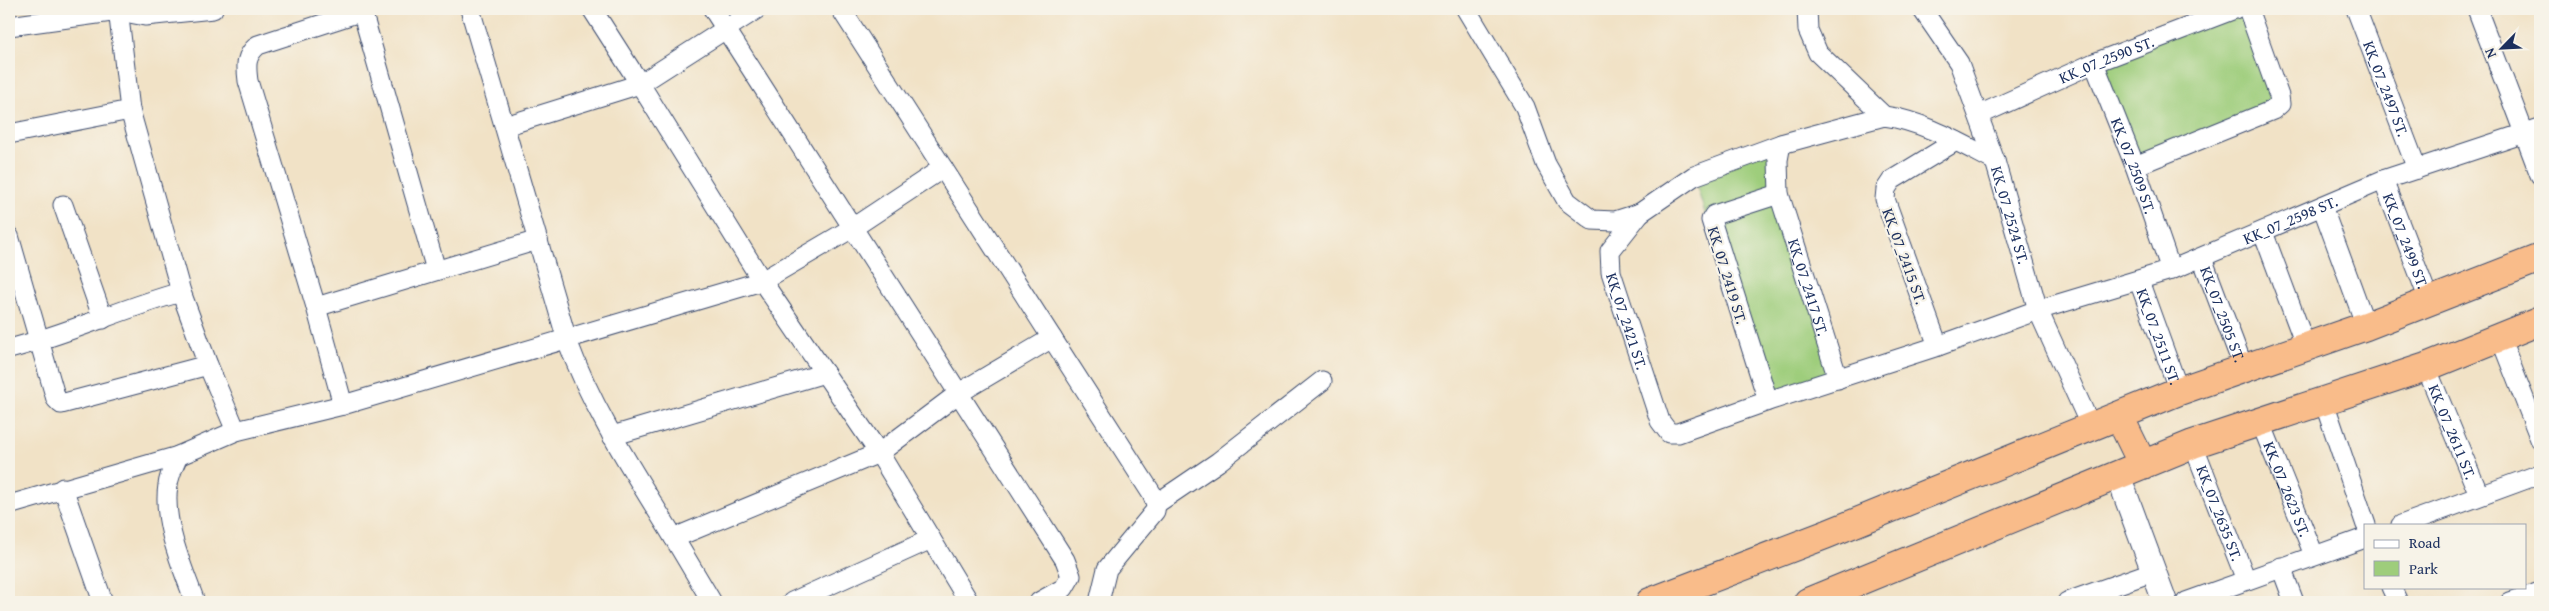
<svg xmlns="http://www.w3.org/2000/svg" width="2549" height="611" viewBox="0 0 2549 611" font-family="'Gentium Book Plus',serif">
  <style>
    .park { fill: #9ecd7b; stroke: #5c7e6c }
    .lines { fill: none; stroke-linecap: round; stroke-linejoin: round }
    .minor-casing { stroke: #3b4a6e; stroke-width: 21 }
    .tertiary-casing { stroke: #3b4a6e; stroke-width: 26 }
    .trunk-casing { stroke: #3b4a6e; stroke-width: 30 }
    .minor { stroke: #fff; stroke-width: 19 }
    .tertiary { stroke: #fff; stroke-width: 24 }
    .trunk { stroke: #f9bc8a; stroke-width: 28 }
    .labels { text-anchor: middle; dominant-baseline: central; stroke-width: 4.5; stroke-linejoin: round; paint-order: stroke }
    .street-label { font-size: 16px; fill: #1b2f5e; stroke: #f7f3e8 }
  </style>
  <rect width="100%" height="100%" fill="#f7f3e8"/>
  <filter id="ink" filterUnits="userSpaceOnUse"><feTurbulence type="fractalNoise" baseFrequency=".02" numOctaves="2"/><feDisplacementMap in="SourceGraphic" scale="10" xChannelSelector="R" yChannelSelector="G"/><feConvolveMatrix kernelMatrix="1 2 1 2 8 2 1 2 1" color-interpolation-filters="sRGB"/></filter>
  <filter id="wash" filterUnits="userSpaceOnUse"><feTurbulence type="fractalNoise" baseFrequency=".0096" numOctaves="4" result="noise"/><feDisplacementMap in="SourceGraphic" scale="20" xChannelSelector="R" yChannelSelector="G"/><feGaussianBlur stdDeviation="1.12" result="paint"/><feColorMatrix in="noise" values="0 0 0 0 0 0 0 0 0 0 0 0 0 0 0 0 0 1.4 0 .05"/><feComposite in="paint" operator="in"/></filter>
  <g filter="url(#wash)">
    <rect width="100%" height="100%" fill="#f1e2c6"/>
    <path class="park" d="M2248,9L2273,110L2135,166L2094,63Z
      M1766,148L1837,380L1765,402L1692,172Z"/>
  </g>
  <g filter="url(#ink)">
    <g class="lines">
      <defs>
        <g id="minor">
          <path d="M118,9L130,110L181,292L208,365L236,431"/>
          <path d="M369,9L258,45C245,56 246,65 248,81L316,307L343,405L762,281L854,227L943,168"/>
          <path d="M470,9L567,340C593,411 635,474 674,538L879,453L959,393L1052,338"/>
          <path d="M592,9L640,84L757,9"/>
          <path d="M713,9L1065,560L1071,576L1064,588L1039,602"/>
          <path d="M841,9L1152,494L1156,504L1155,511L1107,569L1099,602"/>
          <path d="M1466,9L1525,107L1546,164L1567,201L1592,220L1615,221L1640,213L1694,176L1781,144L1884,116C1923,121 1960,143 1995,161"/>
          <path d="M1807,9L1808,30L1818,53L1884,116"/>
          <path id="s1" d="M1922,9L1959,63L1995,161L2038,310L2091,427"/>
          <path id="s2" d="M2356,9L2417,169"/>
          <path d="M2477,9L2540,175"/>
          <path d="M362,11L436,270"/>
          <path d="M9,26L119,11L145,16L213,9"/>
          <path id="s3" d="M2094,63L2135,166L2171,270"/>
          <path id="s4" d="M1979,115L2094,63L2235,9"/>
          <path d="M505,126L640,84L762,281L879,453L969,602"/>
          <path d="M9,134L130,110"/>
          <path id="s5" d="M1781,144L1778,160L1779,194L1838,379"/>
          <path d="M2135,166L2273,110L2280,104L2279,96L2248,9"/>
          <path id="s6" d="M2383,180L2429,300"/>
          <path d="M63,205L103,319"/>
          <path d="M2322,206L2366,326"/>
          <path id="s7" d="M1640,213L1610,251L1611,272L1660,421L1669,433H1678L1768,401L1938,346L2038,310L2171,270L2383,180L2540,128"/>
          <path d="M2263,232L2306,347"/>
          <path d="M9,236L56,399L61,404L208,365"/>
          <path id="s8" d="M2202,258L2244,369"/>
          <path id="s9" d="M2139,281L2179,391"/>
          <path d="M316,307L538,240"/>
          <path d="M2500,337L2540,439"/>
          <path d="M1938,346L1885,199L1886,189L1892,180L1956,141"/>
          <path d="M9,349C68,334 123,308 181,292"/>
          <path id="s10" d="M2426,367L2479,495"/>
          <path d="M1768,401L1711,220L1714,215L1779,194"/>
          <path d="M2324,402L2366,525"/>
          <path id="s11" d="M2261,423L2314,555"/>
          <path d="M612,436L825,373"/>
          <path id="s12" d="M2193,444L2246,580"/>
          <path d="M178,456C174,466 169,475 168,485C162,523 183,568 195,602"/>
          <path d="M63,488L103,602"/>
          <path d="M1156,504L1218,462L1322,381"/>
          <path d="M9,505L178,456L236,431L343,405"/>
          <path d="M2401,525L2540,474"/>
          <path d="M674,538L712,602"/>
          <path d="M2281,567L2294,602"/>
          <path d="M2391,587L2398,602"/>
          <path d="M792,602L931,539"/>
          <path d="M2067,602L2155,571"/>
          <path d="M2186,602L2365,538"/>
          <path d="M2510,602L2540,592"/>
        </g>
        <path id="tertiary" d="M2118,475L2165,602"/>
        <path id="trunk" d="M2119,416L2143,465
          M1650,602L1825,535L2179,391L2366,326L2540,258
          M1808,602L2193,444L2426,367L2540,321"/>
      </defs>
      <use href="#minor" class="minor-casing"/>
      <use href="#tertiary" class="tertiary-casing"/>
      <use href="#trunk" class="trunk-casing"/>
      <use href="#minor" class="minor"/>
      <use href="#tertiary" class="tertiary"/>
      <use href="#trunk" class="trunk"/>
    </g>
  </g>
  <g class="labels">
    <g class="street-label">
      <text stroke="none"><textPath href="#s4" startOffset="139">KK_07_2590 ST.</textPath></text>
      <text stroke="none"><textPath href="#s2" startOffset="85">KK_07_2497 ST.</textPath></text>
      <text stroke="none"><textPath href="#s3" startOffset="110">KK_07_2509 ST.</textPath></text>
      <text stroke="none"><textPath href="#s1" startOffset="226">KK_07_2524 ST.</textPath></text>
      <text stroke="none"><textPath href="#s7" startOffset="899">KK_07_2598 ST.</textPath></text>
      <text stroke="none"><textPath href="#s6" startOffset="65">KK_07_2499 ST.</textPath></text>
      <text transform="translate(1905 256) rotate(70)">KK_07_2415 ST.</text>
      <text transform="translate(1728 275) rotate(73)">KK_07_2419 ST.</text>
      <text stroke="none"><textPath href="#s5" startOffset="148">KK_07_2417 ST.</textPath></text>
      <text stroke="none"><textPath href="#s8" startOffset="60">KK_07_2505 ST.</textPath></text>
      <text stroke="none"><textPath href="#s7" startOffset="121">KK_07_2421 ST.</textPath></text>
      <text stroke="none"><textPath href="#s9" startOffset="59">KK_07_2511 ST.</textPath></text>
      <text stroke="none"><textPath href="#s10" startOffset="70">KK_07_2611 ST.</textPath></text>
      <text stroke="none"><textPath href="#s11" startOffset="71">KK_07_2623 ST.</textPath></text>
      <text stroke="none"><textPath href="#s12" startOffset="74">KK_07_2635 ST.</textPath></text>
    </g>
  </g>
  <rect width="2549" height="611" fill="none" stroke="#f7f3e8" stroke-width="30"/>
  <rect x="2364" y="524" width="162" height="65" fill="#f7f3e8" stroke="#9fa5b1"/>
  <rect x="2374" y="540" width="25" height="8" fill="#ffffff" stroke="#9fa5b1"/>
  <text x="2409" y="548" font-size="15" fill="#1b2f5e">Road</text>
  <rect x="2374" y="561" width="25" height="15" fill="#9ecd7b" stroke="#9fa5b1"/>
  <text x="2409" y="574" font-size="15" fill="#1b2f5e">Park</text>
  <g transform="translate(2502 48) rotate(246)" stroke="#f7f3e8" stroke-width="4" paint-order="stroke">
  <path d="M0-4L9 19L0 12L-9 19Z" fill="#1b2f5e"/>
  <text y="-8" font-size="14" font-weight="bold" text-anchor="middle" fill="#1b2f5e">N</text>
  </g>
</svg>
